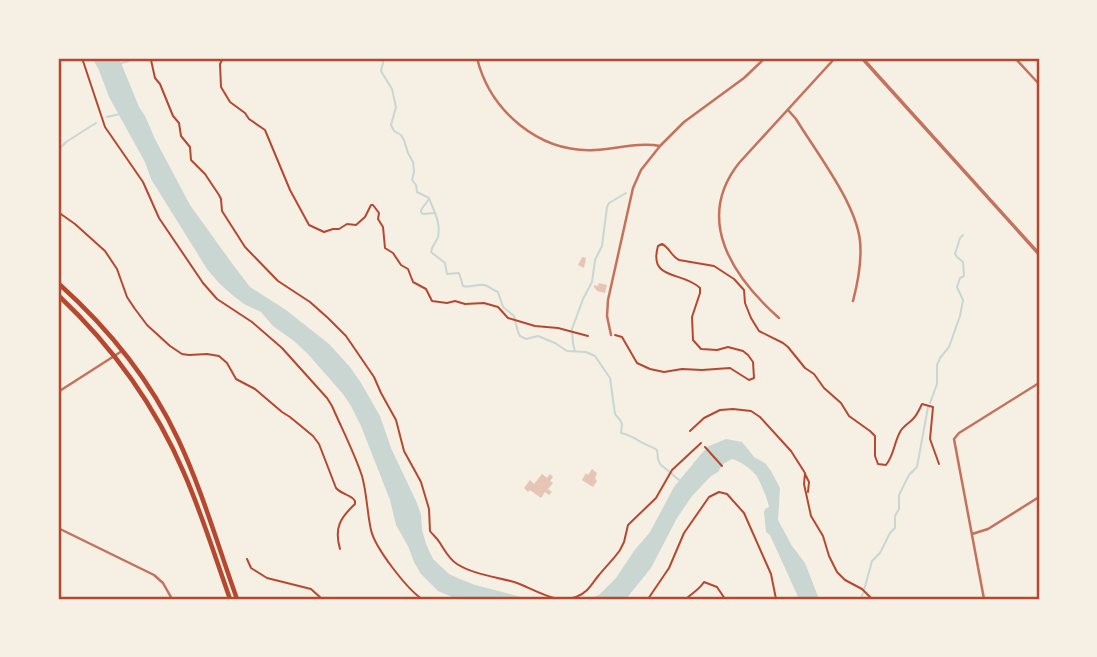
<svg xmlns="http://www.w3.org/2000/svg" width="1097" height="657" viewBox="0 0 1097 657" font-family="Overpass,sans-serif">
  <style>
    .water { fill: #c9d6d2 }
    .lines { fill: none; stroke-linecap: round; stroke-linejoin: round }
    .stream { stroke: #c9d6d2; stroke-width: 2 }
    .building { fill: #e6c5b7 }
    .path { stroke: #b5482f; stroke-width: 2 }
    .minor { stroke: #c5725c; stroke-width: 2.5 }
    .tertiary { stroke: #c5725c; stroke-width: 3.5 }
    .primary { stroke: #b5482f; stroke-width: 4.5 }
    .neatline { fill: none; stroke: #b5482f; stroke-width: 2.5 }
  </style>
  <rect width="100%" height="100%" fill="#f6efe4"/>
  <path class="water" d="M92,58H119L139,107L145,116L155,139L190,205L231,262L250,287L286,310L329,344L350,367L361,383L380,416L391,448L416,501L421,514L422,530L426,544L433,559L449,574L460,579L475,585L529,599H457L438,591L421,574L414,562L408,546L396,525L390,500L361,426L351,406L343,394L307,353L294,341L273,326L261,312L244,304L231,294L219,283L207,269L151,179L145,162L109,97L99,70Z
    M726,439L742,442L754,457L765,463L771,471L780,488L778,520L792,546L805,563L819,599H799L770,535L766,532L764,512L765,509L769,507C768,500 760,481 756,475C751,469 740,461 732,459L723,464L718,472L711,476L692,496L677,518L651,568L626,599H589L599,595L616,578L634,551L650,532L674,487L701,454L709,446Z"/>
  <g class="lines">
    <path class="stream" d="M384,58L381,71L392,89L396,107L391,125L394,131L401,135L404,140L408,153L413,162L414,172L412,180L416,185L417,192L429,198C434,212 441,222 438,237C436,243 432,245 431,252L445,263L447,274L459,273L463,286C471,288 476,284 484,285C489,286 493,290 498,292L503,307L514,316L518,332L520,336L526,339L538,336L555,343L567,351L586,352L595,356L610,378L615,414L620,420L622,424L621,433C630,435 634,438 641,442C647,446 652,446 657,450L658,459L660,464L679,480
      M121,63L129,61L132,58
      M107,117L120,114
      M58,150L66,142L96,123
      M58,177V160L61,147
      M58,187L60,200L59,209
      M429,199L421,210V212L423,214L434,213
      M575,351L573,344L572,329L583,299L592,282L595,260L602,246L607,207L609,203L626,193
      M930,403L937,384V365L940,358L949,347L960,316L963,300L957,287L960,278L964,276L963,262L957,257L955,254L960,238L963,235
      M864,590L872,561L880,553L890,533L895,528V516L899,509V495L909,475L917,467L928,407
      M861,599L863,593"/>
  </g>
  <path class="building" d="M582,257L586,258L584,268L578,265Z
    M599,283L607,285L605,293L597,291L594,287V285L598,286Z
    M592,469L597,473L595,478L597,481L593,487L582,480L586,473L588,475Z
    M542,474L547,478L550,474L553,477L550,481L553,483L548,489L552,492L549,495L545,492L541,498L530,490L528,492L524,488L530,480L534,484Z"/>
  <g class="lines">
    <path class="path" d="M82,58L105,127L143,182L159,218L203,283L217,299L252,322L282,348L327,398L332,406C342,429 354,452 362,476C367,494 367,512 371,530C375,548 407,589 422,599
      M148,58L151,60L155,78L160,84L173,116L179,123L181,136L190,147L191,160L205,174L219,195L221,199L222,211L245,247L278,281L310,302L328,318L346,336L374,377L381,393L396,420L404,451L421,482L429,509L430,531C433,535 437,538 440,543C445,551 449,559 457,564C472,574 497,577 514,582C533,588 555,605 576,597C588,593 592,583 599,575C606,566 614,559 620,550L624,542L628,525L656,498L672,470L701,443
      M223,58L220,64L221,87L230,102L245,113L249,119L265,130L290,190L309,225L324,232L333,229H339L347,224L356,225L365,217L371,205H373L379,213L378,219L383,227L385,248L393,253L401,265L408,269L413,282L426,289L432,301L447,303L455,301L465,304L484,303L498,307L508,318L535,326L558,328L588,336
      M58,212L75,224L105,251L117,269L127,297L135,309L147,325L170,346L182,354L189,355L207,354L219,356L227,363L236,379L255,389L282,412L290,417L313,436L319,444L336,488C342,495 351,494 355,501V504C340,518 334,528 340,549
      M615,335L622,337L637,363L650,369L664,372L682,369L702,370L730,368L749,380L754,378L753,362L748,355L743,351L728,347L717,350L701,349L693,340L692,317L700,293V288C683,271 648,281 658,246L662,244C670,248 671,256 679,260L714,266L734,279L744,290L745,303L751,318L759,331L783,343L788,347L805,368L814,374L824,388L841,403L849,416L870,431L875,436V456L878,464L886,465C894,455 894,443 900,432C903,426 908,424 913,419C917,415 919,410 922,404L933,407L930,439L939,464
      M690,431L704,418L720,410L733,409L751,411L760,417L791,451L805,473L804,484L811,516L823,536L829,556L837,572L845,580L862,589L872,599
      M705,447L722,466
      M805,474L809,482L808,492
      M247,559L251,568L267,578L311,589L322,599
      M648,599L669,568L684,533L709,497L719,492L727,494L744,513L771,574L776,599
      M686,599C692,593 699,590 704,582L717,587L725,599"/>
    <path class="minor" d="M477,58C490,111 539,153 595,150C616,149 639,142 660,146
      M1015,58L1039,84
      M788,110L796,119C816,152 856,203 860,241C862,261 858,282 853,301
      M779,318C733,277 694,220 739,163L835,58
      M611,335L607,316L608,300L633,188L641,170L660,146L684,122L744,78L765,58
      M58,392L122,351
      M58,528L154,575L163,583L172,599
      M972,534L988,529L1039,497
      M984,599L954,439L959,433L1039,383"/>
    <path class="tertiary" d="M862,58L1039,254"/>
    <path class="primary" d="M58,283C107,327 150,379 178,439C202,490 218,546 237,599
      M58,295C112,346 155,405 184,473C202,514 215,557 230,599"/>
  </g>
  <rect width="1097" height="657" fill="none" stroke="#f6efe4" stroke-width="119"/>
  <rect x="60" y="60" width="978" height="538" class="neatline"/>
</svg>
